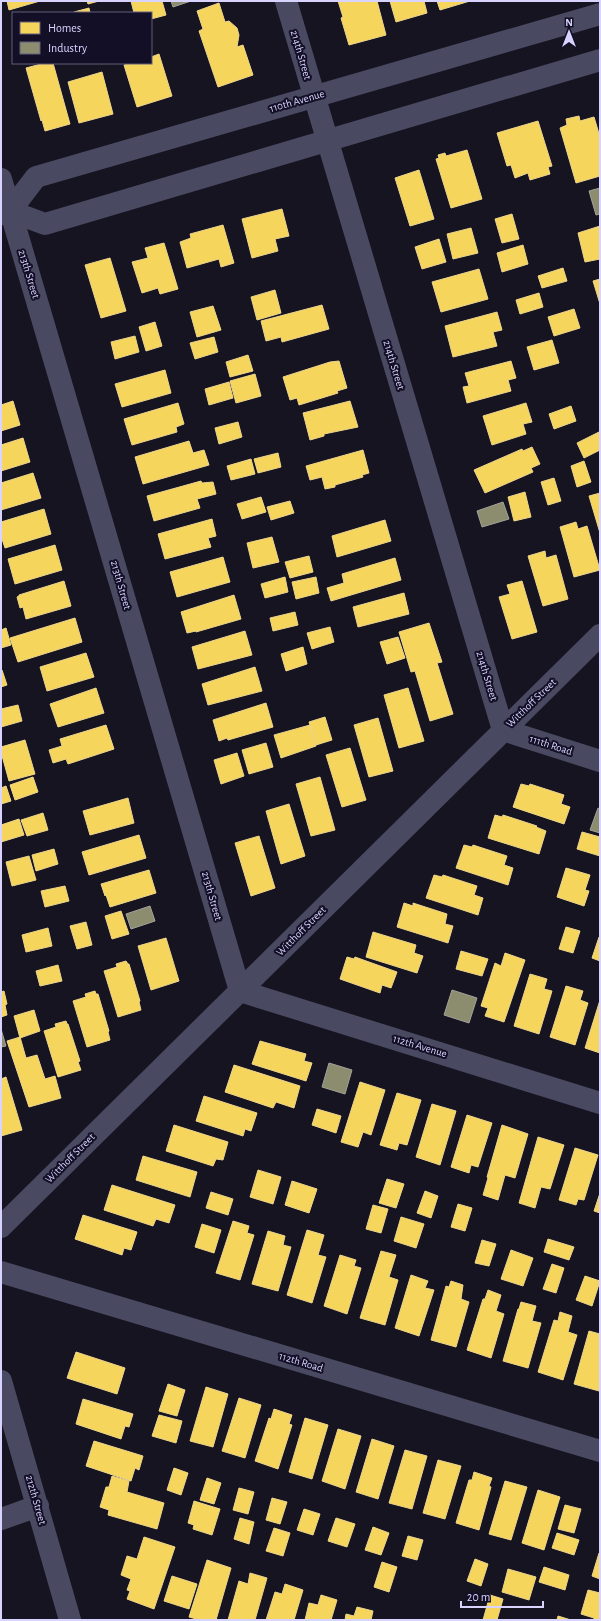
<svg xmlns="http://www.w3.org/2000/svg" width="601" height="1621" viewBox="0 0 601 1621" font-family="'Alegreya Sans',sans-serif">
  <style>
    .homes { fill: #f6d55c; stroke: #edd58d }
    .industry { fill: #8c8c6e; stroke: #a3a29a }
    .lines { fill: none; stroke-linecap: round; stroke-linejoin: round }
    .minor { stroke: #4a4962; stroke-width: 22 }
    .labels { text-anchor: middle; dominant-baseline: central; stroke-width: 4; stroke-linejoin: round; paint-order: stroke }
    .street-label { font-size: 11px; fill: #d9d4ff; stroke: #130f26 }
  </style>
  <rect width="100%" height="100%" fill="#161421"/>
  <path class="homes" d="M7,1H40L9,10Z
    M87,1H99L88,4Z
    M131,1H162L166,15L151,19V13H134Z
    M338,1H377L386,35L349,45L341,18L343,17Z
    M390,1H424L427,13L396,22Z
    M437,1H470L440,10Z
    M219,3L225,22L229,21L237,28L239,35L237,47L243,45L253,75L218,87L199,31L203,29L197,11Z
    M89,8L90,13H74V12Z
    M159,54L172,96L137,107L124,65L130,63H151V57Z
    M45,63H53L70,124L45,131L42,120L41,121L26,68Z
    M102,72L113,114L79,123L68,82Z
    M579,116L580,121L594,117L600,137V176L576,183L560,128L567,125L566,119Z
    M538,121L552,166L548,167L550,174L530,180L528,173L515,178L511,165L507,166L497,133Z
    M467,150L482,199L451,208L436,159L439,158L438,155L445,153L446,156Z
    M419,170L434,219L410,226L395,178Z
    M282,209L289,236L275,239L278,251L252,258L242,219Z
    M512,214L519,239L502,243L495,219Z
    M223,225L234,263L221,267L219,259L187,268L180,242L191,238L190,234Z
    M600,226V259L585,262L578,233Z
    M471,228L478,253L453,259L447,234Z
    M439,239L446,262L422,269L415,247Z
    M164,243L178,289L160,294L158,288L142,293L132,262L148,258L145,248Z
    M523,245L528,264L502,272L497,253Z
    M110,258L126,311L101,318L85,265Z
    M563,268L567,281L542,288L538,276Z
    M479,269L488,299L441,312L432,282Z
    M600,279V304L593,281Z
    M275,290L281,313L257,320L251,297Z
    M539,293L543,307L520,314L516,300Z
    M322,305L329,329L282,342L281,337L266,341L261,321Z
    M213,306L221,330L197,337L190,312Z
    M574,309L580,328L554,336L548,317Z
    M497,312L502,330L493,332L497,346L453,357L445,326Z
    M155,322L162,346L146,351L139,327Z
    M135,336L139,352L115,359L111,342Z
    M214,337L218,352L195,359L190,343Z
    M552,340L559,363L534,370L527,347Z
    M248,355L253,371L230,377L226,362Z
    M339,361L347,388L337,391L338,393L299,405L297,398L290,400L283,377L330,362Z
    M511,361L516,378L508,380L511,391L467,403L463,387L469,386L465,373Z
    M165,370L171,393L122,407L115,384Z
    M255,374L261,396L236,403L230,381Z
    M229,382L233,398L209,405L205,389Z
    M13,401L20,425L1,431V405Z
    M350,401L358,427L324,434V436L310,440L303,413Z
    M178,403L184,424L176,427L177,432L132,445L124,419Z
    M526,403L532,422L523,424L526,434L492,445L483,416Z
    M571,406L576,421L554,429L549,414Z
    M238,422L242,437L219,444L215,428Z
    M599,432L600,436V450L584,458L577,443Z
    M23,438L30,462L1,471V445Z
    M189,441L193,453L204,450L209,465L143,484L135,457Z
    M532,447L540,464L531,468L533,472L485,493L474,470L522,449L523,451Z
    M363,450L369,473L362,475L363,477L335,485V487L325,489L322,477L310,480L306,466Z
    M278,453L281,467L258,473L254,459Z
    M251,459L255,474L231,480L227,466Z
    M584,461L591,482L577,487L571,466Z
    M33,473L41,498L1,510V483Z
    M554,478L561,501L548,505L541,482Z
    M201,481L202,483L213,482L216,494L197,499L200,508L154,521L147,496Z
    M525,492L531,517L514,521L508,497Z
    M600,493V533L589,496Z
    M261,497L266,512L242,519L237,504Z
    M290,501L294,513L271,520L267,507Z
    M44,509L51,534L5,548L1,536V522Z
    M212,519L216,536L208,538L211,547L165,559L158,534Z
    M385,520L391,541L337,557L332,536Z
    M576,522L578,529L587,526L600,570L574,577L560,527Z
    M272,537L279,562L253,568L247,543Z
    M55,545L62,570L15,584L8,559Z
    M545,551L546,558L556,555L568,599L543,606L528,556Z
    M309,556L313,572L290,578L285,562Z
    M223,557L230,582L177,597L170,572Z
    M395,558L401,580L331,601L327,588L344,583L342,574Z
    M285,577L288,592L265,598L261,584Z
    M316,577L319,593L296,599L292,582Z
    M64,581L71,606L26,619L23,607L20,608L17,597L19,596V595Z
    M522,581L537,632L512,639L499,597L510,594L507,585Z
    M404,593L409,614L358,627L353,607Z
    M234,595L241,619L196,632V631L187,633L181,612Z
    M295,612L298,625L273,631L270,618Z
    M75,618L82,642L18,662L10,638Z
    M429,623L442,662L437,663L453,714L430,721L415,671L411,672L399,632Z
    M330,627L334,642L312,649L307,633Z
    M6,628L11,645L1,648V630Z
    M245,631L252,655L198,669L192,647Z
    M398,637L405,658L387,664L380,642Z
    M303,647L307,664L286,671L281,654Z
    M86,653L94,677L47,691L40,667Z
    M255,667L262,691L208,705L202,684Z
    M1,670H2L7,685L1,687Z
    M96,688L104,713L58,727L50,704Z
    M408,688L424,741L399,748L384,695Z
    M266,703L273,727L228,740L227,738L219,741L213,720Z
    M18,705L22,721L1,727V709Z
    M325,717L332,740L316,745L309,722Z
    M378,718L393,771L369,777L354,725Z
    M106,725L114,749L68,764L66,759L53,763L49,750L62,746L60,739Z
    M310,725L316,746L281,758L274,735Z
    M25,740L35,774L9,781L1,752V747Z
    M266,743L273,767L249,774L242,750Z
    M350,748L366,800L342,807L326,755Z
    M237,753L244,776L221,784L214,760Z
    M33,777L38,792L15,800L10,785Z
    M320,777L335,830L311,836L296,784Z
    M521,784L529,786L530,784L564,795L561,804L570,807L564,824L513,807Z
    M6,786L11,801L1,804V788Z
    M128,798L134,823L90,835L83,811Z
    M289,804L305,856L281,864L266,811Z
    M43,813L48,830L27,836L21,820Z
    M495,815L502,817L503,815L537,826L536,827L546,831L539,854L488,838Z
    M19,819L24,835L1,842V825Z
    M582,832L600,837V856L577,849Z
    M139,835L146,858L89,875L82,852Z
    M259,836L275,888L251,896L235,843Z
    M464,845L472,847L473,845L507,856L504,865L513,868L508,885L456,868Z
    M54,849L58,864L36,871L32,855Z
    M29,856L36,880L12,886L6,862Z
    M566,868L590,875L585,890L589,891L584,906L557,897Z
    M149,870L156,893L110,907L106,895L105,896L101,884Z
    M434,875L442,877L443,875L477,886L474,895L483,898L478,915L426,898Z
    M65,886L69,901L45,907L41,891Z
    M404,903L413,906V903L447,914L445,924L453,926L448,943L397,927Z
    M121,911L129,934L112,939L105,916Z
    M86,922L92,945L77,949L70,926Z
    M566,927L580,931L573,953L559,949Z
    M48,928L52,946L26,952L22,935Z
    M373,932L416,945L414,953L423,956L417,973L366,957Z
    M599,937L600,938V961L592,958Z
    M166,938L179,981L151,990L138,946Z
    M461,951L488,959L482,976L456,969Z
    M505,953L525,960L504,1022L485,1016L488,1008L481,1006L495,963L501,966Z
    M347,957L354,959L355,957L397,972L391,988L382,985L380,993L340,979Z
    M126,961L128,964H129L140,1001L139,1002L141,1010L118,1017L104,971L117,967L116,964Z
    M58,965L62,981L40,986L36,971Z
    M530,974L547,979L544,989L552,991L539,1034L514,1026Z
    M566,986L583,991L580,1000L588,1003L575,1045L550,1037Z
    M4,991L7,1004L5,1005L7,1015L1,1017V992Z
    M95,991L96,994H98L109,1031L108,1032L110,1040L87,1047L73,1001L86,997L85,994Z
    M600,1000V1053L585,1048Z
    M34,1010L40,1031L20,1038L14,1016Z
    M66,1021L67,1024H68L80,1061L78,1062L81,1070L58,1077L44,1031L56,1027L55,1024Z
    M20,1037L26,1058L37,1055L45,1079L55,1076L61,1098L29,1107L7,1041Z
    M260,1041L306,1054L304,1061L312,1063L306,1081L252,1064Z
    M234,1065L300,1086L294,1108L276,1102L273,1108L225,1092Z
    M6,1077L22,1130L1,1136V1079Z
    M360,1082L385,1090L371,1135L363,1132L358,1147L341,1142Z
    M397,1093L421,1100L407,1145L399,1143L397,1150L380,1145Z
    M204,1096L257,1113L251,1131L245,1129L243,1136L196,1121Z
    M432,1104L456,1111L440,1165L416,1157Z
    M317,1109L341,1116L336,1133L312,1125Z
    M467,1115L492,1123L478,1167L471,1165L469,1173L451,1167Z
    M174,1125L228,1142L223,1160L216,1159L213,1166L166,1151Z
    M502,1125L528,1134L515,1178L505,1175L498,1200L483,1195L488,1178L487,1177Z
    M538,1137L564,1145L550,1189L541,1187L535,1208L519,1203Z
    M575,1148L598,1155L584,1200L578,1199L576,1205L559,1200Z
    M143,1156L197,1172L190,1197L136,1180Z
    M258,1170L281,1177L273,1204L250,1197Z
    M387,1179L404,1184L396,1208L379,1203Z
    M292,1181L317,1189L309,1213L285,1205Z
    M112,1185L175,1205L169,1223L156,1219L153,1226L104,1210Z
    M425,1191L438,1196L431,1218L417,1213Z
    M211,1192L233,1199L228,1215L206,1208Z
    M600,1193V1213L594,1211Z
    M458,1204L472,1208L465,1231L451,1227Z
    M373,1205L388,1209L381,1233L366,1229Z
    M83,1215L137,1232L131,1250L124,1248L122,1255L75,1239Z
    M401,1217L424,1224L416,1248L394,1241Z
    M233,1221L249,1226L247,1233L254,1235L240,1280L216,1273Z
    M202,1224L221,1230L214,1253L195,1247Z
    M307,1230L324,1235L318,1255L326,1257L312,1303L287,1295Z
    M268,1231L285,1236L283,1245L291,1247L278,1291L252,1284Z
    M548,1239L574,1247L569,1260L544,1252Z
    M482,1240L496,1244L489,1266L475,1263Z
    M511,1250L533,1258L523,1286L501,1279Z
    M381,1251L396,1255L389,1277L398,1280L385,1325L360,1318Z
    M340,1255L356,1260L354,1266L361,1268L347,1314L324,1306Z
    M552,1264L564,1268L556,1293L543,1289Z
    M411,1275L428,1281L425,1288L434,1290L419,1336L395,1328Z
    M585,1276L600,1281L592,1306L576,1300Z
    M451,1281L463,1285L461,1299L469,1302L456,1347L431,1340L446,1286L449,1287Z
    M488,1290L501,1295L496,1311L504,1314L491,1358L467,1350L483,1299H485Z
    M521,1302L536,1306L532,1321L541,1323L528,1368L503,1361L518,1309H519Z
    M560,1312L572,1316L568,1332L577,1335L563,1380L538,1372L554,1320L558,1321Z
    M589,1331L600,1334V1386L599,1391L574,1384Z
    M76,1352L125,1368L117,1394L67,1378Z
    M168,1384L185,1390L177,1416L159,1411Z
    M206,1387L228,1394L213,1447L190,1441Z
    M239,1398L261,1405L245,1458L222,1451Z
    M83,1399L133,1414L129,1427L125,1426L121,1439L76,1424Z
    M274,1409L292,1415L289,1424L292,1425L278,1469L255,1461L269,1418L271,1419Z
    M159,1415L182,1421L176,1443L152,1436Z
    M305,1418L328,1425L312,1479L289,1472Z
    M338,1429L361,1436L345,1489L322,1481Z
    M372,1439L394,1446L378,1499L356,1492Z
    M94,1441L143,1456L139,1470L135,1468L131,1481L86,1466Z
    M405,1450L427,1456L412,1509L389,1503Z
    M438,1460L461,1466L445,1519L423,1513Z
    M174,1468L188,1473L181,1495L167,1490Z
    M474,1472L492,1478L489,1486L491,1487L479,1530L456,1523L469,1480H472Z
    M112,1476L129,1481L127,1492L164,1503L157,1529L108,1515L109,1510L100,1507L106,1487H109Z
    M207,1478L221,1483L214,1504L200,1500Z
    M505,1481L527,1487L511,1540L489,1534Z
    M239,1488L254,1492L248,1514L233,1510Z
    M538,1490L560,1497L544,1550L522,1543Z
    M272,1498L287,1502L280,1524L266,1520Z
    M194,1501L220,1509L212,1535L193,1529L194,1525L188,1523Z
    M565,1505L581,1509L574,1533L558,1529Z
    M304,1509L320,1514L313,1535L297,1530Z
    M240,1518L254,1522L249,1544L234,1539Z
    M336,1518L355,1524L347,1547L328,1541Z
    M373,1527L389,1533L381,1555L365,1550Z
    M274,1528L290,1533L283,1556L266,1551Z
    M557,1533L579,1540L574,1555L552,1548Z
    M408,1536L423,1540L417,1560L402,1556Z
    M144,1537L175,1547L154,1609L127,1599L130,1591L127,1590L131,1579L121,1575L127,1556L137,1559Z
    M599,1553H600V1579L592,1576Z
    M475,1559L488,1564L481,1586L467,1581Z
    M207,1560L231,1568L216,1620H200L189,1617Z
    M382,1562L397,1567L389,1592L374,1587Z
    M544,1567L569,1575L565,1590L539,1582Z
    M508,1569L536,1577L529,1600L502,1592Z
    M250,1573L267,1578L255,1620H228L239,1581L248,1584Z
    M172,1576L197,1584L189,1609L164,1601Z
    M285,1584L303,1590L294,1620H266L275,1592L282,1594Z
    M588,1590L600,1593V1620H594V1618L581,1614Z
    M321,1595L337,1600L331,1620H305L309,1603L318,1605Z
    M490,1595L503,1599L497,1620H483Z
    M357,1607L373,1611L371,1620H345L346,1614L354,1616Z
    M558,1616L571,1620H557Z"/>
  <path class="industry" d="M171,1H191L173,7Z
    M600,188V214L596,215L589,191Z
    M503,502L509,519L482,527L477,511Z
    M598,808L600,809V833L590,830Z
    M150,906L155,921L131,929L126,914Z
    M452,990L477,998L469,1023L444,1015Z
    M1,1029L6,1046L1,1047Z
    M329,1063L352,1070L345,1094L322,1087Z"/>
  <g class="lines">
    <path class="minor" d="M286,1L503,730L600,761
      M1,179L240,991L600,1103
      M10,211L36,177L600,14
      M1,214L10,211L45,224L600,60
      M1,1227L600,635
      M1,1272L600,1451
      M1,1381L70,1620
      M1,1519L38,1506"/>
  </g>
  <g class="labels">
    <g class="street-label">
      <text transform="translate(301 55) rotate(74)">214th Street</text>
      <text transform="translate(297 101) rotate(-16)">110th Avenue</text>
      <text transform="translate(29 274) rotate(73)">213th Street</text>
      <text transform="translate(394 365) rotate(73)">214th Street</text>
      <text transform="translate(121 585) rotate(74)">213th Street</text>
      <text transform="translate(487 676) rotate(73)">214th Street</text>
      <text transform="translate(531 703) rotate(-44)">Witthoff Street</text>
      <text transform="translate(551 745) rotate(18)">111th Road</text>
      <text transform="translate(212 896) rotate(74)">213th Street</text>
      <text transform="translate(301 931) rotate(-45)">Witthoff Street</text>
      <text transform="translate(420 1046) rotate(17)">112th Avenue</text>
      <text transform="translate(70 1158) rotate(-45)">Witthoff Street</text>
      <text transform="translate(301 1362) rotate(17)">112th Road</text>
      <text transform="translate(36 1500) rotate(74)">212th Street</text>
    </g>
  </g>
  <rect width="601" height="1621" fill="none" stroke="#d9d4ff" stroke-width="4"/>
  <rect x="12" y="12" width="140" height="52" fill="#130f26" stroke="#625e7d"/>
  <rect x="20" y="22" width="20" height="12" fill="#f6d55c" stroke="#625e7d"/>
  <text x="48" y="32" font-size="12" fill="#d9d4ff">Homes</text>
  <rect x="20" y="42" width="20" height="12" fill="#8c8c6e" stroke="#625e7d"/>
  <text x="48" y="52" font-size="12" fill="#d9d4ff">Industry</text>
  <g transform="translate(569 32)" stroke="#130f26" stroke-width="3" paint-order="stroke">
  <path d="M0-3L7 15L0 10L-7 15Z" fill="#d9d4ff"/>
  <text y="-6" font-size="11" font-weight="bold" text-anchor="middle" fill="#d9d4ff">N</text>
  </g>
  <path d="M461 1601v6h82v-6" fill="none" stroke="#d9d4ff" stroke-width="2"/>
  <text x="467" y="1601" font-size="12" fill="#d9d4ff" stroke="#130f26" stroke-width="3" paint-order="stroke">20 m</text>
</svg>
